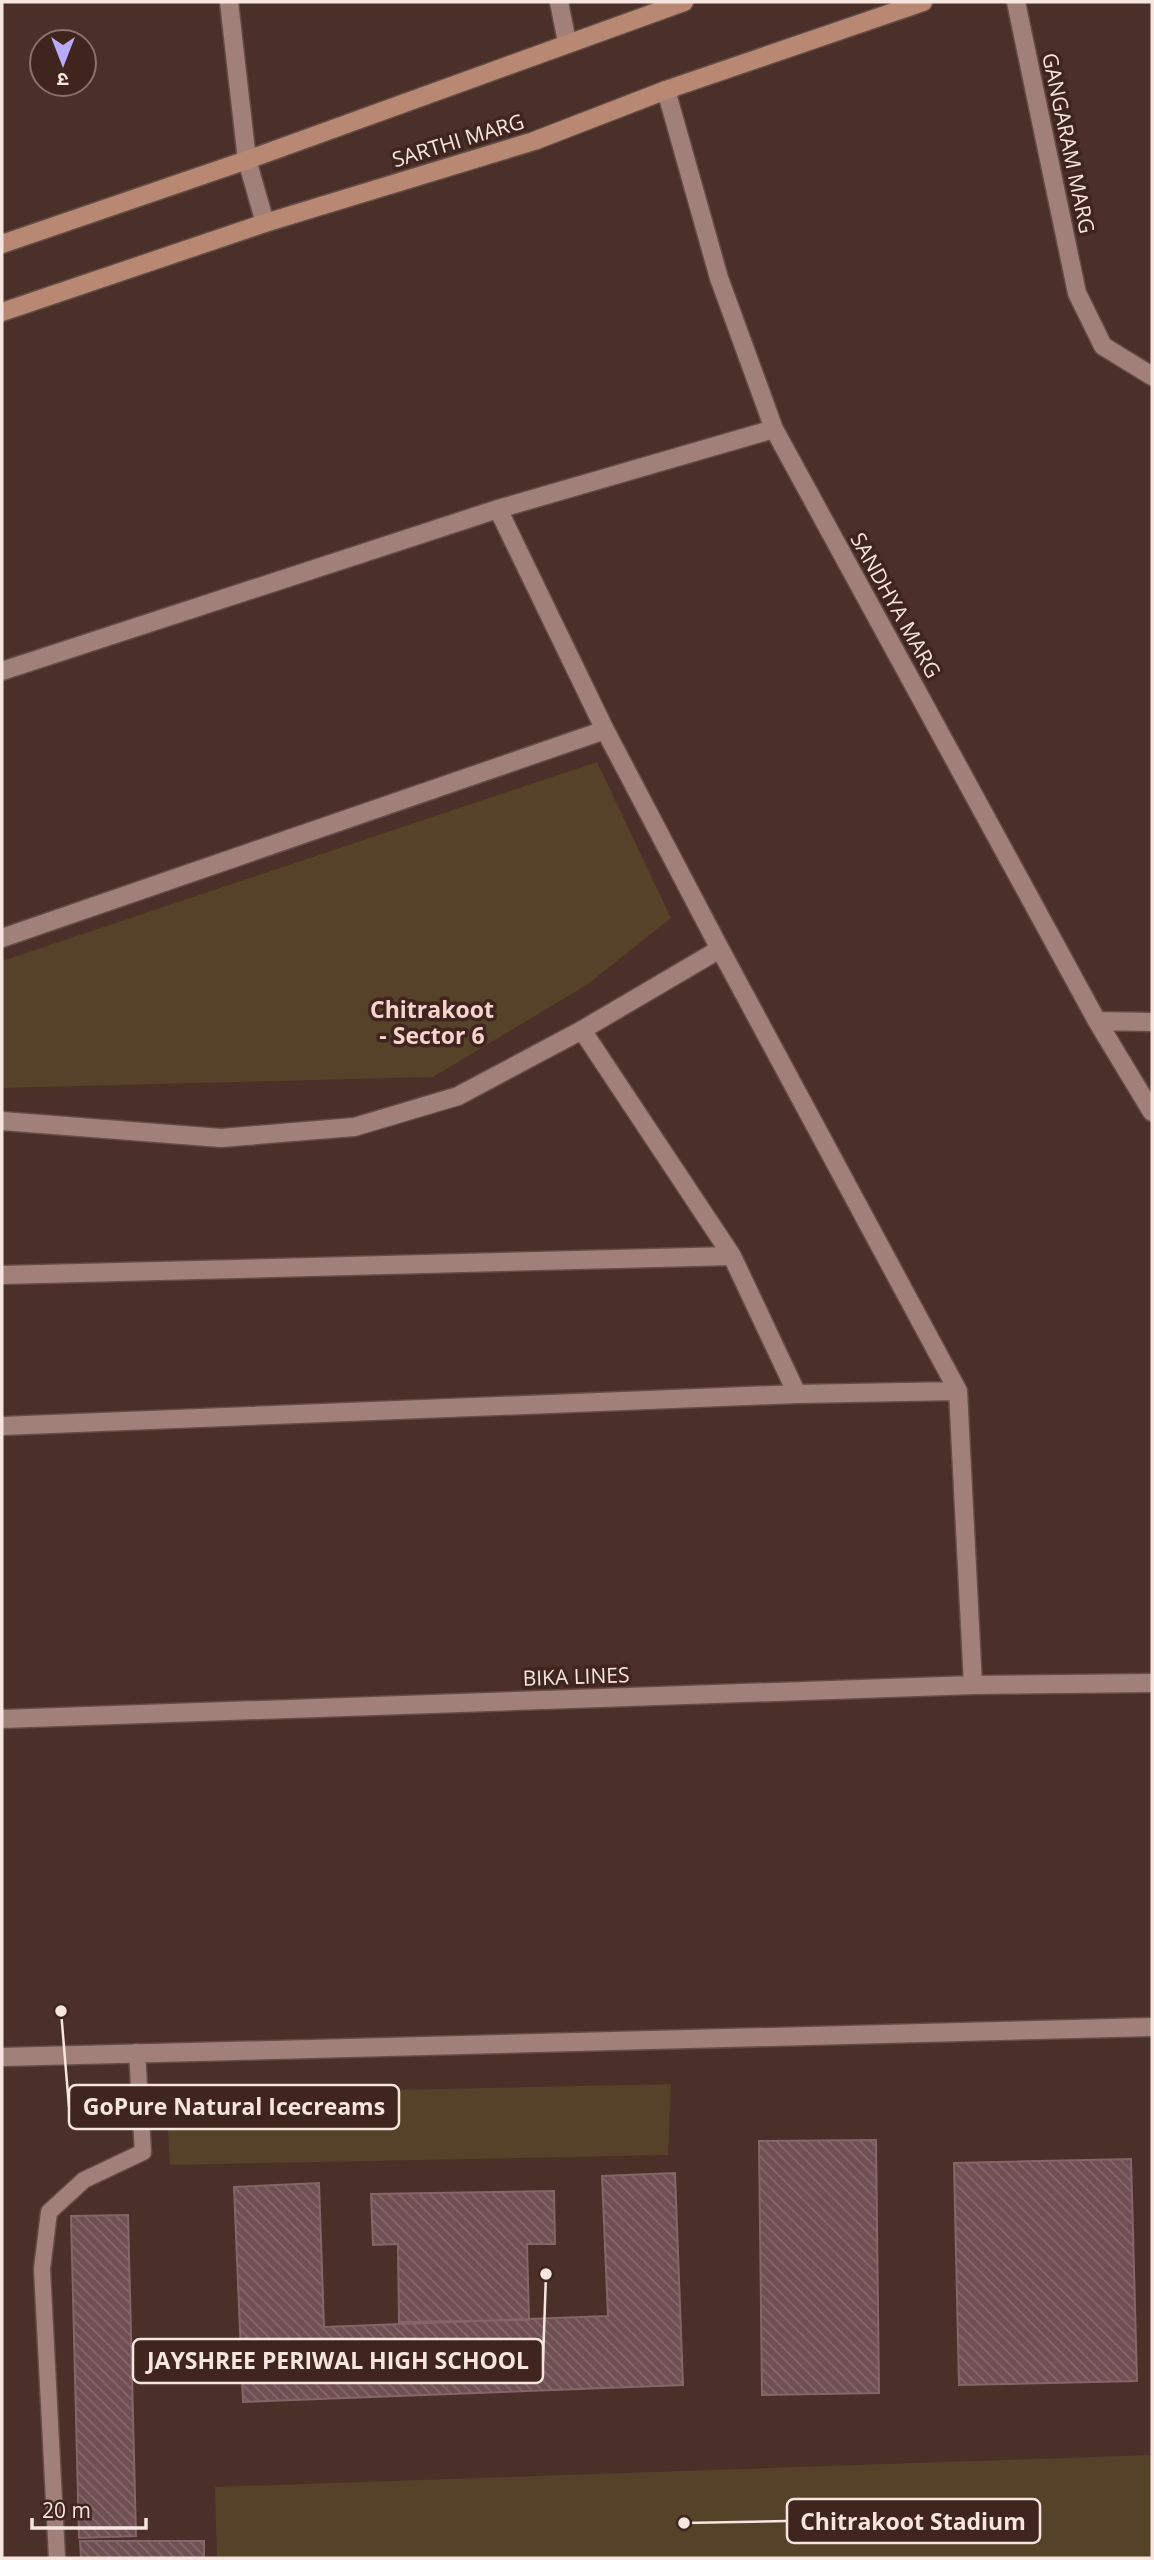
<svg xmlns="http://www.w3.org/2000/svg" width="1154" height="2560" viewBox="0 0 1154 2560" font-family="'Open Sans','Noto Sans Devanagari',sans-serif">
  <style>
    .green { fill: #554229 }
    .building { fill: url(#building-back-hatch); stroke: #866568; stroke-width: 2 }
    .lines { fill: none; stroke-linecap: round; stroke-linejoin: round }
    .lane-casing { stroke: #644d47; stroke-width: 19 }
    .street-casing { stroke: #644d47; stroke-width: 21 }
    .secondary-casing { stroke: #644d47; stroke-width: 21 }
    .lane { stroke: #a18079; stroke-width: 16 }
    .street { stroke: #a18079; stroke-width: 18 }
    .secondary { stroke: #b88872; stroke-width: 18 }
    .labels { text-anchor: middle; dominant-baseline: central; stroke-width: 7; stroke-linejoin: round; paint-order: stroke }
    .street-label { font-size: 21px; fill: #f7e5e0; stroke: #40251f }
    .neighbourhood-label { font-size: 23px; font-weight: bold; fill: #f8d4cc; stroke: #40251f }
    .leader { fill: none; stroke: #f7e5e0; stroke-width: 2.5 }
    .callout-dot { fill: #f7e5e0; stroke: #40251f; stroke-width: 2.5 }
    .callout { fill: #40251f; stroke: #f7e5e0; stroke-width: 2.5 }
    .callout-label { font-size: 23px; text-anchor: middle; font-weight: bold; fill: #f7e5e0 }
  </style>
  <defs>
    <pattern id="building-back-hatch" width="6" height="6" patternUnits="userSpaceOnUse" patternTransform="scale(1.75)"><rect width="6" height="6" fill="#6f4f52"/><path d="M-1 5l2 2M0 0l6 6M5-1l2 2" fill="none" stroke="#84686b"/></pattern>
  </defs>
  <rect width="100%" height="100%" fill="#4b2f29"/>
  <path class="green" d="M597,762L671,918L588,984L433,1077L2,1088V961Z
    M671,2084L668,2155L170,2165L166,2095Z
    M1152,2455V2558H217L215,2487Z"/>
  <path class="building" d="M876,2140L879,2393L762,2395L759,2141Z
    M1131,2159L1137,2381L959,2385L954,2163Z
    M675,2173L683,2385L243,2402L234,2187L319,2183L324,2327L608,2316L602,2176Z
    M554,2191L555,2244H527L529,2320L399,2322L398,2244L373,2245L371,2194Z
    M128,2215L136,2536L79,2538L71,2216Z
    M80,2541H204V2558H81Z"/>
  <g class="lines">
    <defs>
      <path id="lane" d="M57,2558L42,2269L49,2212L84,2180L143,2152L137,2052"/>
      <path id="street" d="M229,2L247,160L265,223
        M559,2L567,42
        M1016,2L1077,293L1103,346L1152,376
        M666,90L719,278L774,429L1097,1021L1152,1112
        M498,509L605,730L720,949L958,1391L973,1685
        M2,671L498,509L774,429
        M2,938L605,730
        M1097,1021L1152,1022
        M582,1030L732,1256L797,1394
        M2,1121L221,1138L354,1127L458,1096L582,1030L720,949
        M2,1275L732,1256
        M2,1426L797,1394L958,1391
        M2,1719L973,1685L1152,1683
        M2,2057L1152,2027"/>
      <path id="secondary" d="M2,244L247,160L684,2
        M2,312L265,223L534,141L666,90L923,2"/>
    </defs>
    <use href="#lane" class="lane-casing"/>
    <use href="#street" class="street-casing"/>
    <use href="#secondary" class="secondary-casing"/>
    <use href="#lane" class="lane"/>
    <use href="#street" class="street"/>
    <use href="#secondary" class="secondary"/>
  </g>
  <g class="labels">
    <g class="street-label">
      <text transform="translate(458 140) rotate(-17)">SARTHI MARG</text>
      <text transform="translate(1069 143) rotate(78)">GANGARAM MARG</text>
      <text transform="translate(896 605) rotate(61)">SANDHYA MARG</text>
      <text transform="translate(576 1676) rotate(-2)">BIKA LINES</text>
    </g>
    <g class="neighbourhood-label">
      <text x="432" y="1009">Chitrakoot<tspan x="432" dy="26">- Sector 6</tspan></text>
    </g>
  </g>
  <path class="leader" d="M61 2011L69 2107M546 2274L543 2361M684 2523L787 2521"/>
  <g class="callout-dot">
    <circle cx="61" cy="2011" r="7"/>
    <circle cx="546" cy="2274" r="7"/>
    <circle cx="684" cy="2523" r="7"/>
  </g>
  <g class="callout">
    <rect x="69" y="2085" width="330" height="44" rx="7"/>
    <rect x="133" y="2339" width="410" height="44" rx="7"/>
    <rect x="787" y="2499" width="253" height="44" rx="7"/>
  </g>
  <g class="callout-label">
    <text x="234" y="2115">GoPure Natural Icecreams</text>
    <text x="338" y="2369">JAYSHREE PERIWAL HIGH SCHOOL</text>
    <text x="913" y="2530">Chitrakoot Stadium</text>
  </g>
  <rect width="1154" height="2560" fill="none" stroke="#f7e5e0" stroke-width="7"/>
  <g transform="translate(63 63) rotate(180)"><circle r="33" fill="#40251f" stroke="#89726c" stroke-width="2"/>
  <path d="M0-5L12 26L0 18L-12 26Z" fill="#b8abf7"/>
  <text y="-10" font-size="19" font-weight="bold" text-anchor="middle" fill="#f7e5e0">उ</text>
  </g>
  <path d="M32 2518v10h114v-10" fill="none" stroke="#f7e5e0" stroke-width="3.5"/>
  <text x="42" y="2518" font-size="21" fill="#f7e5e0" stroke="#40251f" stroke-width="5" paint-order="stroke">20 m</text>
</svg>
